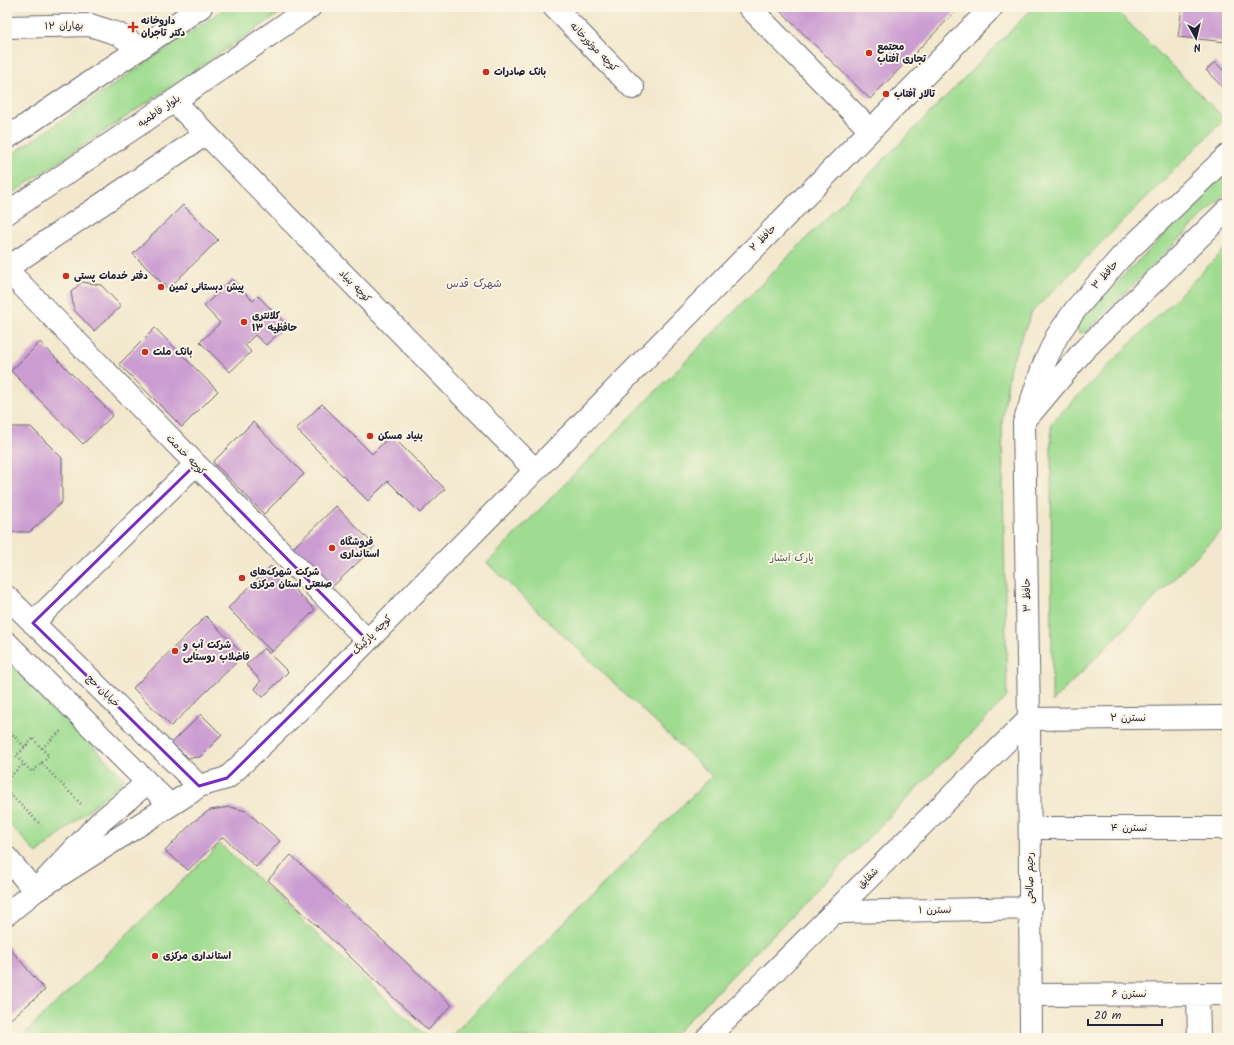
<svg xmlns="http://www.w3.org/2000/svg" width="1234" height="1045" viewBox="0 0 1234 1045" font-family="Kalam,'Playpen Sans Arabic',sans-serif">
  <style>
    .green { fill: #9fdc91; stroke: #607f66 }
    .building { fill: #cb9cd1 }
    .lines { fill: none; stroke-linecap: round; stroke-linejoin: round }
    .minor-casing { stroke: #6b676e; stroke-width: 24 }
    .major-casing { stroke: #6b676e; stroke-width: 24 }
    .path { stroke: #6b676e; stroke-width: 2.5; stroke-dasharray: 1 3; stroke-linecap: butt }
    .minor { stroke: #fff; stroke-width: 22 }
    .major { stroke: #fff; stroke-width: 22 }
    .marked { fill: none; stroke: #7b2cbf; stroke-width: 3; stroke-linejoin: round }
    .poi-dot { fill: #c8321e; stroke: #fcf5e5; stroke-width: 1.5 }
    .labels { text-anchor: middle; dominant-baseline: central; stroke-width: 4; stroke-linejoin: round; paint-order: stroke }
    .poi-label { font-size: 10px; font-weight: bold; fill: #22223b; stroke: #fcf5e5; text-anchor: start }
    .street-label { font-size: 10px; fill: #22223b; stroke: #fcf5e5 }
    .park-label { font-size: 10px; fill: #485a55; stroke: #fcf5e5 }
    .neighbourhood-label { font-size: 11px; fill: #5d4d70; stroke: #fcf5e5 }
  </style>
  <rect width="100%" height="100%" fill="#fcf5e5"/>
  <filter id="ink" filterUnits="userSpaceOnUse"><feTurbulence type="fractalNoise" baseFrequency=".025" numOctaves="2"/><feDisplacementMap in="SourceGraphic" scale="8" xChannelSelector="R" yChannelSelector="G"/><feConvolveMatrix kernelMatrix="1 2 1 2 8 2 1 2 1" color-interpolation-filters="sRGB"/></filter>
  <filter id="wash" filterUnits="userSpaceOnUse"><feTurbulence type="fractalNoise" baseFrequency=".012" numOctaves="4" result="noise"/><feDisplacementMap in="SourceGraphic" scale="16" xChannelSelector="R" yChannelSelector="G"/><feGaussianBlur stdDeviation="0.9" result="paint"/><feColorMatrix in="noise" values="0 0 0 0 0 0 0 0 0 0 0 0 0 0 0 0 0 1.4 0 .05"/><feComposite in="paint" operator="in"/></filter>
  <g filter="url(#wash)">
    <rect width="100%" height="100%" fill="#f3e8cd"/>
    <path class="green" d="M227,7H289L7,197V158Z
      M1034,7H1113L1225,119L1032,312L1010,366L1002,423L1007,697L671,1038H449L712,776L487,563Z
      M1227,171V192L1086,332L1079,333L1076,324Z
      M1227,247V525L1052,702L1051,423Z
      M7,658L125,779L37,854L7,821Z
      M220,844L428,1038H20Z"/>
    <g id="blocks">
      <path class="building" d="M776,7H960L870,99Z
        M1182,7H1227V42L1178,37Z
        M1215,62L1227,74V92L1206,70Z
        M183,205L218,240L168,289L133,254Z
        M232,279L253,301L258,296L287,325L266,345L255,335L245,345L251,352L230,372L200,342L220,323L204,306Z
        M82,282L101,285L121,306L94,331L74,310L71,292Z
        M155,328L218,391L182,427L119,364Z
        M40,342L113,415L83,444L11,371Z
        M322,404L372,454L391,435L445,489L420,513L388,481L368,501L296,429Z
        M253,422L304,474L264,514L213,462Z
        M7,427H31L62,458V502L30,532H7Z
        M336,506L375,546L329,590L290,551Z
        M271,566L315,610L272,652L228,608Z
        M206,616L244,655L171,726L133,688Z
        M264,648L288,672L263,697L254,688L261,681L246,665Z
        M201,714L222,735L200,757L188,758L172,743Z
        M230,807L246,811L280,841L256,867L223,837L188,870L165,851L193,822L210,810Z
        M291,855L452,1005L428,1030L268,880Z
        M7,945L45,990L7,1022Z"/>
    </g>
  </g>
  <g filter="url(#ink)">
    <use href="#blocks" fill-opacity="0" stroke="#6b676e" stroke-width="1"/>
    <g class="lines">
      <defs>
        <path id="minor" d="M554,7L633,88
          M749,7L870,130
          M7,27L90,25L118,34L139,48
          M174,101L535,470
          M7,268L206,134
          M7,270L367,640
          M1032,412L1083,351L1227,210
          M7,597L199,786
          M33,623L195,465
          M7,643L170,805
          M1029,719L1227,717
          M1030,828H1227
          M7,858L35,891
          M35,891L191,792L199,786L227,778L306,703L992,7
          M840,912L1031,908
          M7,914L35,891L99,823L147,783
          M1198,994L1199,1038
          M1031,995L1227,994
          M707,1038L1029,719
          M1031,1038L1029,719L1024,423L1044,364L1057,336L1075,310L1120,258L1227,156"/>
        <path id="major" d="M7,138L201,7
          M7,213L174,101L310,7"/>
      </defs>
      <use href="#minor" class="minor-casing"/>
      <use href="#major" class="major-casing"/>
      <path class="path" d="M7,729L25,747
        M33,739L49,756L32,772L16,756Z
        M42,748L62,730
        M41,763L83,806
        M7,779L24,764
        M7,791L41,825"/>
      <use href="#minor" class="minor"/>
      <use href="#major" class="major"/>
    </g>
  </g>
  <path class="marked" d="M195,465L367,640L227,778L199,786L33,623Z"/>
  <g class="poi-dot">
    <path d="M131 21h4v4h4v4h-4v4h-4v-4h-4v-4h4z"/>
    <circle cx="869" cy="53" r="4"/>
    <circle cx="486" cy="72" r="4"/>
    <circle cx="886" cy="94" r="4"/>
    <circle cx="66" cy="276" r="4"/>
    <circle cx="161" cy="287" r="4"/>
    <circle cx="244" cy="322" r="4"/>
    <circle cx="145" cy="352" r="4"/>
    <circle cx="370" cy="436" r="4"/>
    <circle cx="332" cy="548" r="4"/>
    <circle cx="242" cy="578" r="4"/>
    <circle cx="175" cy="651" r="4"/>
    <circle cx="155" cy="956" r="4"/>
  </g>
  <g class="labels">
    <g class="poi-label">
      <text x="141" y="21">داروخانه<tspan x="141" dy="12">دکتر تاجران</tspan></text>
      <text x="877" y="47">مجتمع<tspan x="877" dy="12">تجاری آفتاب</tspan></text>
      <text x="494" y="72">بانک صادرات</text>
      <text x="894" y="94">تالار آفتاب</text>
      <text x="74" y="276">دفتر خدمات پستی</text>
      <text x="169" y="287">پیش دبستانی ثمین</text>
      <text x="252" y="316">کلانتری<tspan x="252" dy="12">۱۳ حافظیه</tspan></text>
      <text x="153" y="352">بانک ملت</text>
      <text x="378" y="436">بنیاد مسکن</text>
      <text x="340" y="542">فروشگاه<tspan x="340" dy="12">استانداری</tspan></text>
      <text x="250" y="572">شرکت شهرک‌های<tspan x="250" dy="12">صنعتی استان مرکزی</tspan></text>
      <text x="183" y="645">شرکت آب و<tspan x="183" dy="12">فاضلاب روستایی</tspan></text>
      <text x="163" y="956">استانداری مرکزی</text>
    </g>
    <g class="street-label">
      <text transform="translate(64 26) rotate(-1)">بهاران ۱۲</text>
      <text transform="translate(594 47) rotate(46)">کوچه موتورخانه</text>
      <text transform="translate(159 111) rotate(-34)">بلوار فاطمیه</text>
      <text transform="translate(763 238) rotate(-45)">حافظ ۲</text>
      <text transform="translate(1105 275) rotate(-49)">حافظ ۳</text>
      <text transform="translate(355 286) rotate(46)">کوچه بنیاد</text>
      <text transform="translate(186 455) rotate(46)">کوچه خدمت</text>
      <text transform="translate(1027 595) rotate(-91)">حافظ ۳</text>
      <text transform="translate(372 635) rotate(-45)">کوچه پارکینگ</text>
      <text transform="translate(103 691) rotate(44)">خیابان حج</text>
      <text x="1128" y="718">نسترن ۲</text>
      <text x="1129" y="828">نسترن ۴</text>
      <text transform="translate(868 878) rotate(-45)">شقایق</text>
      <text transform="translate(1030 878) rotate(-90)">رحیم صالحی</text>
      <text transform="translate(935 910) rotate(-1)">نسترن ۱</text>
      <text x="1129" y="994">نسترن ۶</text>
    </g>
    <g class="park-label">
      <text x="792" y="558">پارک آبشار</text>
    </g>
    <g class="neighbourhood-label">
      <text x="474" y="284">شهرک قدس</text>
    </g>
  </g>
  <rect width="1234" height="1045" fill="none" stroke="#fcf5e5" stroke-width="24"/>
  <g transform="translate(1196 38) rotate(172)" stroke="#fcf5e5" stroke-width="3" paint-order="stroke">
  <path d="M0-3L7 15L0 10L-7 15Z" fill="#22223b"/>
  <text y="-6" font-size="11" font-weight="bold" text-anchor="middle" fill="#22223b">N</text>
  </g>
  <path d="M1088 1019v6h74v-6" fill="none" stroke="#22223b" stroke-width="2"/>
  <text x="1094" y="1019" font-size="12" fill="#22223b" stroke="#fcf5e5" stroke-width="3" paint-order="stroke">20 m</text>
</svg>
